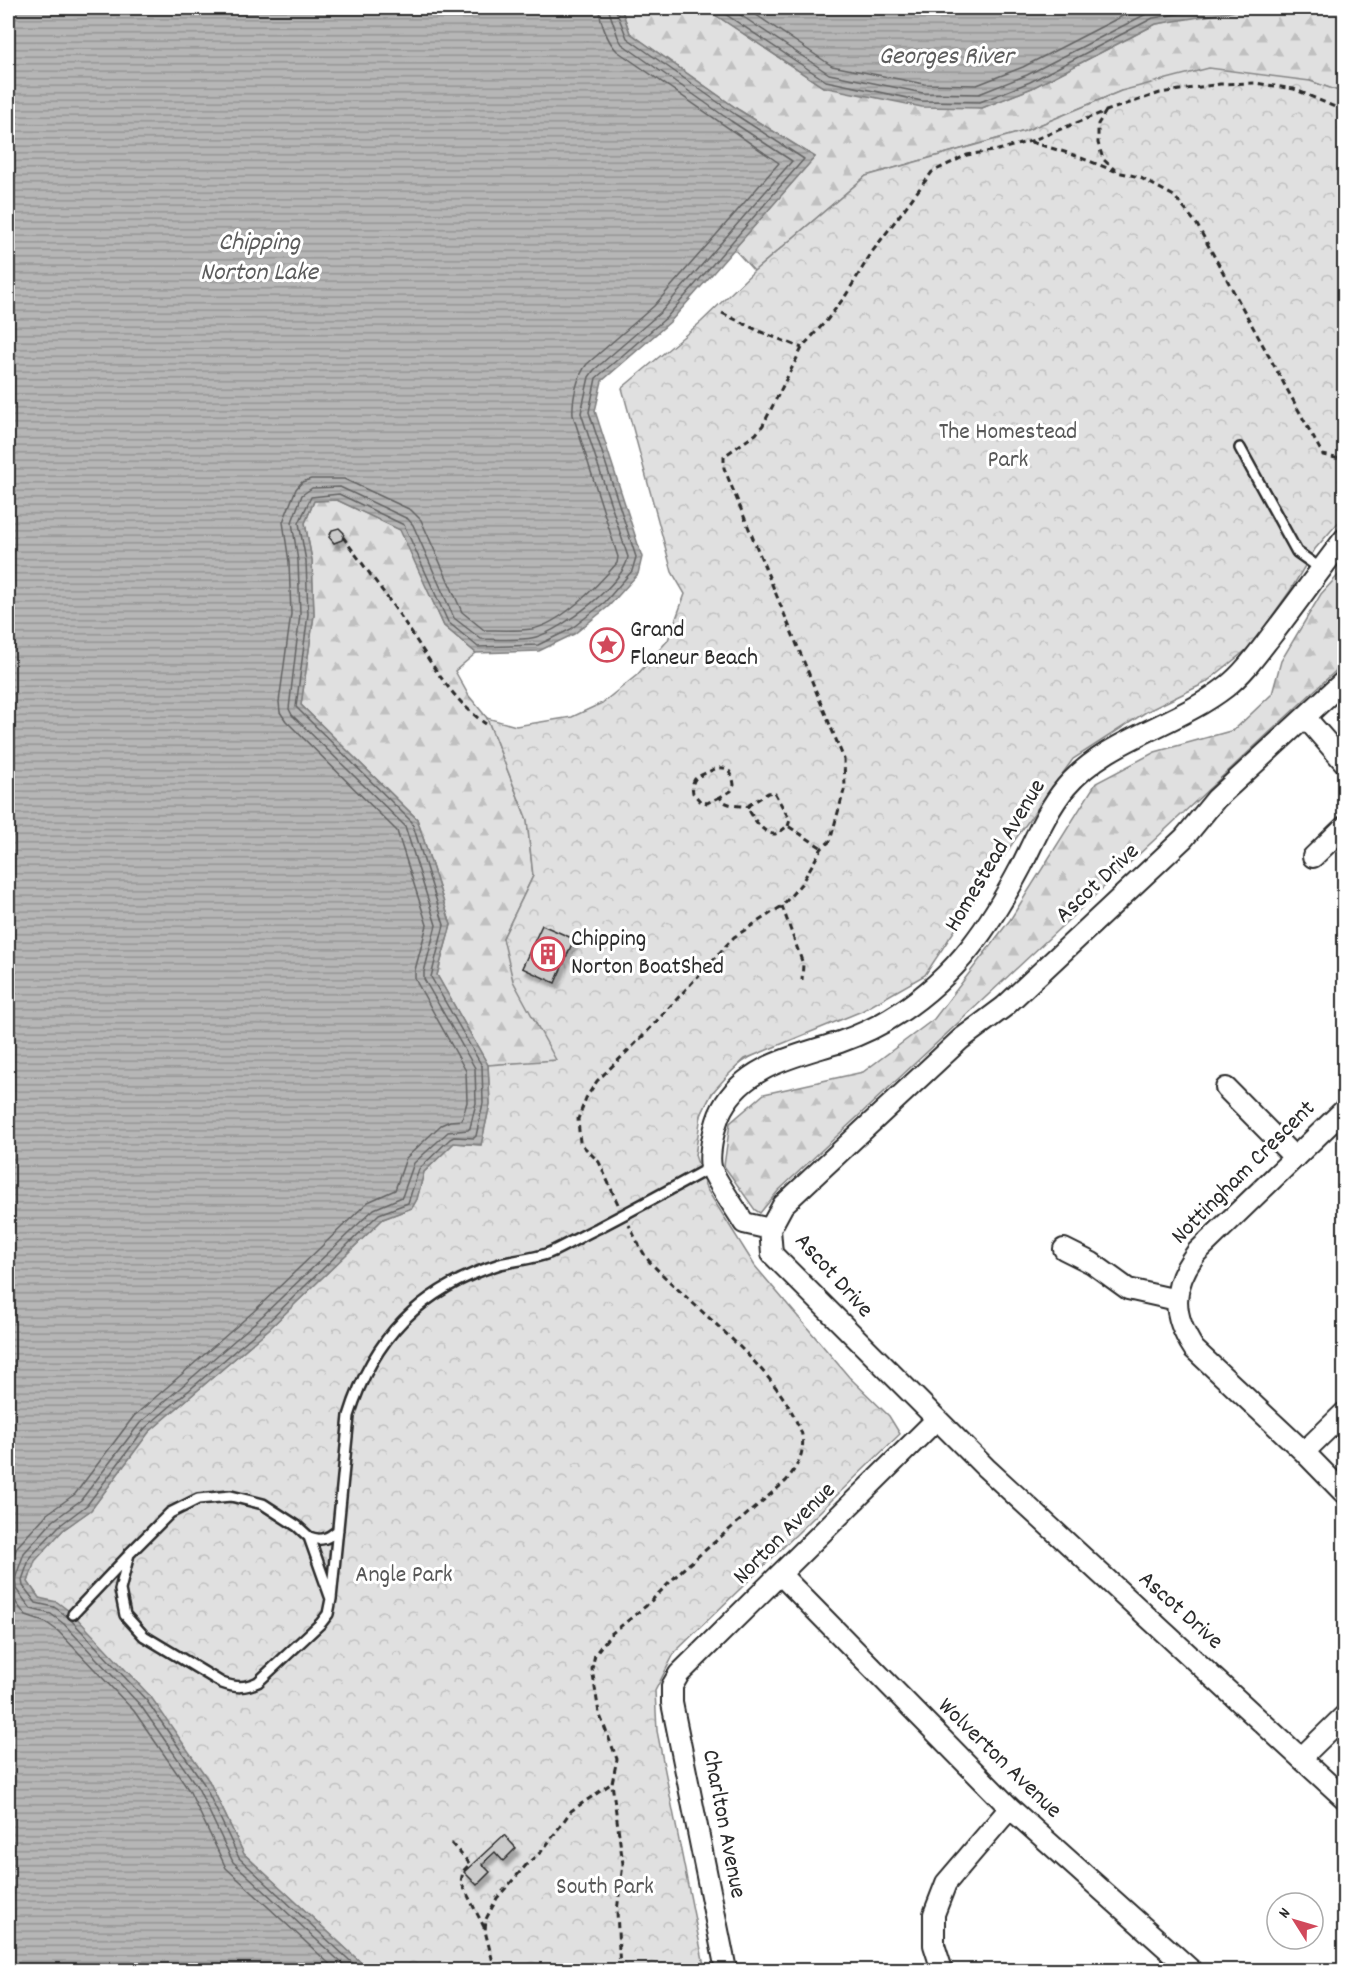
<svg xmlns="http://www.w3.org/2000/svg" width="1352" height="1978" viewBox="0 0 1352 1978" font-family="Dekko,sans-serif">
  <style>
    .forest { fill: url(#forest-firs); stroke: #868686; stroke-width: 1.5 }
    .park { fill: url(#park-crowns); stroke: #868686; stroke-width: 1.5 }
    .water { fill: url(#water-rules); stroke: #7e7e7e; stroke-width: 1.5 }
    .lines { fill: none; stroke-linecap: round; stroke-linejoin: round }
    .shore { stroke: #636363; stroke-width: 1.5 }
    .building { fill: #cbcbcb; stroke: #2b2b2b; stroke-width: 1.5; filter: url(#shadow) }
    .lane-casing { stroke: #2b2b2b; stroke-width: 14 }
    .street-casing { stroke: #2b2b2b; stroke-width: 24 }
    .path { stroke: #2b2b2b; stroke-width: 3; stroke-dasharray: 6 4.5; stroke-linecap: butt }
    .lane { stroke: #fff; stroke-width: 9 }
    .street { stroke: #fff; stroke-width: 20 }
    .labels { text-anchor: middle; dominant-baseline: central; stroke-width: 6; stroke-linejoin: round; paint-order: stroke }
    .park-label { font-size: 24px; fill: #585858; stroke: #fff }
    .poi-label { font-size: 24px; fill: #2b2b2b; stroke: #fff; text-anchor: start }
    .street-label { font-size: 24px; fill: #2b2b2b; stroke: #fff }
    .water-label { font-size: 26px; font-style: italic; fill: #5c5c5c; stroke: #fff }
  </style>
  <defs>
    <pattern id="forest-firs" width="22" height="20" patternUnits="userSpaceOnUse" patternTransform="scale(1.5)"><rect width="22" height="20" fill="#e0e0e0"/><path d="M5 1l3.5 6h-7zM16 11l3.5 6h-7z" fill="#c0c0c0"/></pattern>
    <pattern id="park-crowns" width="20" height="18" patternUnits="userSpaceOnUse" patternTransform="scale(1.5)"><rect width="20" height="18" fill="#e0e0e0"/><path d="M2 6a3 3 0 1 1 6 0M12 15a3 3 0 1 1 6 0" fill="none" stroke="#c0c0c0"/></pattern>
    <pattern id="water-rules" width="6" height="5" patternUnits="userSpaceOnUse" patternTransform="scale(1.5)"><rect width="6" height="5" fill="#b6b6b6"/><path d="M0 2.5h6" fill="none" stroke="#949494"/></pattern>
    <filter id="shadow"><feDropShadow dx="3.5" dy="6" stdDeviation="1.5" flood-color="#0004"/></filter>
  </defs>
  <rect width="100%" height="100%" fill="#fff"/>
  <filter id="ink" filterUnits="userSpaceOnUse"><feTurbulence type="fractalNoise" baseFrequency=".0167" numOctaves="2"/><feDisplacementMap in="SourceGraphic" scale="12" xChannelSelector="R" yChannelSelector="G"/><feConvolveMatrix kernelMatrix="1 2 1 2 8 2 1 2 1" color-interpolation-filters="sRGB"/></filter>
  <g filter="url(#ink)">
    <path class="forest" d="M621,8H705L823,87L982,108L1032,88L1156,24L1246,8H1344V93L1310,81L1121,91L1025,131L866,176L754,271L734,249L815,157L739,110L630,33Z
      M337,500L401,530L444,626L476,653L455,671L469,696L487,718L527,820L533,876L503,938L760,1052C734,1064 713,1086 702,1113C697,1125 697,1141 695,1155L63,1530L91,1510L149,1432L496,1159L519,1063L488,1065L437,975L451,925L417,819L301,705L314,615L312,560L305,523L314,501Z
      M1344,569V663L778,1191L760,1213L755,1210L724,1166L730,1123L764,1094L863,1072L934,1019L1010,920L1096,783L1155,752L1234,730L1272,694L1281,661L1321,594Z"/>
    <path class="park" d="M1209,68L1310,81L1344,93V516L1315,549L1290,591L1250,647L1205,683L1146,712L1073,759L1014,841L925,975L862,1011L745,1059L729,1074L712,1093L701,1115L695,1155L706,1188L755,1266L849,1377L889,1416L900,1434L675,1652L655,1691L657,1731L705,1970H369L244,1854L209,1781L39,1598L28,1582L34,1561L63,1530L91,1510L149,1432L269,1329L383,1219L412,1208L417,1199L424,1172L454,1143L481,1145L490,1104L488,1065L556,1060L513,981L503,938L533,876L527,820L487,718L516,726L572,717L602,703L637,675L668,640L685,594L672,572L622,388L701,322L754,271L866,176L1025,131L1121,91Z"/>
    <path class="water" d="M8,8H621L630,33L739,110L815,157L670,322L602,381L595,411L642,557L638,574L609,606L574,634L539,651L476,653L444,626L400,530L337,500L314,501L305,523L312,560L314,615L301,705L417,819L451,925L437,975L488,1065L490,1104L481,1145L454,1143L424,1172L417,1199L412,1208L383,1219L269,1329L149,1432L91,1510L63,1530L35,1561L28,1582L39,1598L57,1602L73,1614L151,1697L209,1781L244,1854L369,1970H8Z
      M705,8H1255L1156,24L1032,88L982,108L922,107L823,87Z"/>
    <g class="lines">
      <path class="shore" d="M716,8L826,81L922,101L980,102L1030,82L1153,18L1214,8
        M730,8L829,74L923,93L979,94L1027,75L1150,12L1170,8
        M746,8L832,66L924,84L977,85L1023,67L1138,8
        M8,1571L17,1547L47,1514L75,1494L134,1416L253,1312L368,1202L395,1190L406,1158L441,1125L450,1121L462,1120L467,1102L466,1071L415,979V970L427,925L397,831L286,721L280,712L279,702L291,614L289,562L283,522L296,489L302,482L311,479H344L411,510L421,520L462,612L484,630C499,630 517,631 532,629C561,624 599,584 617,563L618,557L573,415C572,400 577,376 587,364L654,306L779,163L617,51C607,41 600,21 599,8
        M8,1592L26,1616L47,1623L58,1631L134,1711L190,1792L226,1868L336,1970
        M68,1617L54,1607L36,1603L23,1586L22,1580L30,1557L59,1526L87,1505L145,1428L265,1325L379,1214L408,1203L419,1169L450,1139L454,1137L474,1138L476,1136L483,1103L482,1066L431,977L444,925L412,822L296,707L308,614L306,561L299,523L311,497L339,494L404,525L448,622L478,647L538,645L571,629L605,602L632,571L636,557L589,412L596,378L666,318L804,159L736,115L627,38L615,8
        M70,1619L147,1701L204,1784L239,1858L360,1970
        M349,1970L233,1862L198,1788L141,1706L64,1624L51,1614L31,1609L16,1589L15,1579L24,1553L53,1521L81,1500L140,1423L259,1319L374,1209L402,1197L414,1163L448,1132L468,1130L470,1128L476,1103L475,1068L424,979V972L436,925L405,826L292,715L289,709L300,614L298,561L292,522L302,495L312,488L340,487L408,519L413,525L454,618L481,639C495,639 524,641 536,637C562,630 624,583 628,557L581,413L589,377L594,370L661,312L792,161L731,121L622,44L618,37L608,8"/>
    </g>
    <path class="building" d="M339,528L344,533L342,540L334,543L329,537L332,530Z
      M542,925L574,939L555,983L522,968Z
      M504,1835L516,1848L503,1861L495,1852L482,1864L490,1872L477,1885L464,1872Z"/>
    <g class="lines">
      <defs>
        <path id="lane" d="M1240,448L1297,552L1321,569
          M309,1537C321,1542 329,1538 338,1530
          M331,1599L309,1537L297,1526L263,1504L231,1496L198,1499L170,1513L129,1554L120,1590L125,1615L144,1636L222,1683C236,1688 245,1688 258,1682L321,1623L328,1614L331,1599L349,1416C373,1338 420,1289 500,1264C516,1260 533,1259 549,1253C565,1246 581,1236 598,1228C636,1208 673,1188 711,1167
          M73,1614L127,1557"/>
        <path id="street" d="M1344,681L1216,799L1184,838L1004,1007L961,1039L783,1205L770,1229L772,1254L986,1468L1344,1798
          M1305,717L1344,762
          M1313,857L1344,827
          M1226,1088L1295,1158
          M1344,1110L1197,1252C1171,1286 1171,1314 1194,1349L1304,1452L1344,1493
          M770,1229L744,1223C738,1212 713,1177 711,1167C708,1153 715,1122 722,1109C745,1065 797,1056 840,1042C860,1035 881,1025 899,1013C957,975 990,926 1022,865C1035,839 1047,810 1066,787C1108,738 1176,726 1226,687C1244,673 1258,653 1272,635C1297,603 1320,570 1344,539
          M1064,1249L1092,1263L1128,1289L1177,1300
          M1304,1452L1344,1413
          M780,1574L1010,1808L1191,1970
          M1301,1758L1344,1716
          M726,1970L672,1703V1686L679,1674L936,1420
          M942,1970L934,1945V1914L946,1883L1010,1808"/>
      </defs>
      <use href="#lane" class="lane-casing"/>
      <use href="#street" class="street-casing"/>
      <path class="path" d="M1106,111L1098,124V143L1103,159L1117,172L1139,177L1174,196L1196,223L1323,455L1344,460
        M1031,142L1071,154L1115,171
        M722,313L761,332L802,348
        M343,537C363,565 384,592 403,620C428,657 449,698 486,724
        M720,797L707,803L700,801L693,793C692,788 692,783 695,779C698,776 704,774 708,772C723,764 732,767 734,785L731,791L720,797C725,807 739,805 749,807
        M788,826L790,820L774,792L768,793L749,805L748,808C753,818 762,833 774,834C779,834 784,828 788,826L822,848
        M782,906L803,964L802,980
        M618,1204L599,1162L580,1143L578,1119L586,1098L597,1081L642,1037L734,937L782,906L801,884L822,848L830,841L845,787L844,759L724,468V456L756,434L763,425L803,346L827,320L846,295L872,252L932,172L967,155L998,150L1031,141L1106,111L1160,93L1220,84L1255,83L1294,89L1344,111
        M451,1843L470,1864L463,1871L461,1882L485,1929
        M495,1970L485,1931L486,1919L497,1898L527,1864L543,1850L571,1811L612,1783
        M620,1970L617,1911L623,1864L612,1783L617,1759L599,1713L592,1669L595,1654L611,1634L646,1606L682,1570L786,1481C797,1467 805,1454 802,1435C801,1429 797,1424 795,1418C765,1358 695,1310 649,1261C641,1251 635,1237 629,1225"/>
      <use href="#lane" class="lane"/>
      <use href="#street" class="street"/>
    </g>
  </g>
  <defs>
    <symbol id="sight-ring" viewBox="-11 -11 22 22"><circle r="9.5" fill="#fff" stroke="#d1495b" stroke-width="1.5"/><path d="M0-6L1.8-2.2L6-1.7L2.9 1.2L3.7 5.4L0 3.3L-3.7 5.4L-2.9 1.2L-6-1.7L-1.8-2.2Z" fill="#d1495b"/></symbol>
    <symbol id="building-ring" viewBox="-11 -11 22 22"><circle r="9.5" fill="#fff" stroke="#d1495b" stroke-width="1.5"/><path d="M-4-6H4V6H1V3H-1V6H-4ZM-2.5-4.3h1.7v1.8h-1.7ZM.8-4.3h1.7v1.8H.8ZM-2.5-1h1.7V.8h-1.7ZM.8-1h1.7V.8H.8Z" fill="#d1495b"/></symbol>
  </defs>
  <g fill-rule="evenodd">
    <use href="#sight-ring" x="588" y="626" width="38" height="38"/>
    <use href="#building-ring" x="529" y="935" width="38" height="38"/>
  </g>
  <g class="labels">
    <g class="park-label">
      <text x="1008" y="433">The Homestead<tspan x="1008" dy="28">Park</tspan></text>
      <text x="404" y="1576">Angle Park</text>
      <text x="605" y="1888">South Park</text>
    </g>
    <g class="poi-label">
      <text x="630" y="631">Grand<tspan x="630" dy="28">Flaneur Beach</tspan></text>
      <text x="571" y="940">Chipping<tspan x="571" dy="28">Norton BoatShed</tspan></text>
    </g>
    <g class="street-label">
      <text transform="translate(996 856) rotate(-59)">Homestead Avenue</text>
      <text transform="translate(1098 884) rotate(-43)">Ascot Drive</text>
      <text transform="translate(1244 1173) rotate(-45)">Nottingham Crescent</text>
      <text transform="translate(833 1276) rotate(48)">Ascot Drive</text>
      <text transform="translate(785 1534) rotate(-45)">Norton Avenue</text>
      <text transform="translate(1180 1611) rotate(42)">Ascot Drive</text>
      <text transform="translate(999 1759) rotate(44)">Wolverton Avenue</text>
      <text transform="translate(723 1824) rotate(79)">Charlton Avenue</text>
    </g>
    <g class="water-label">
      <text x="946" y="57">Georges River</text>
      <text x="259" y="243">Chipping<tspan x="259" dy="30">Norton Lake</tspan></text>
    </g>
  </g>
  <rect width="1352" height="1978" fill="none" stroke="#fff" stroke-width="30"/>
  <rect x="15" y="15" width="1322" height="1948" fill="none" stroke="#2b2b2b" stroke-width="2" filter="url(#ink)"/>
  <g transform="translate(1295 1921) rotate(307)"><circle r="28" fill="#ffffff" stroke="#aaaaaa" stroke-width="1.5"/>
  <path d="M0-4.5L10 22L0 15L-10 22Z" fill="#d1495b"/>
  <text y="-9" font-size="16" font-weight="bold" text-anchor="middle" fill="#2b2b2b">N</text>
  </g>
</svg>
